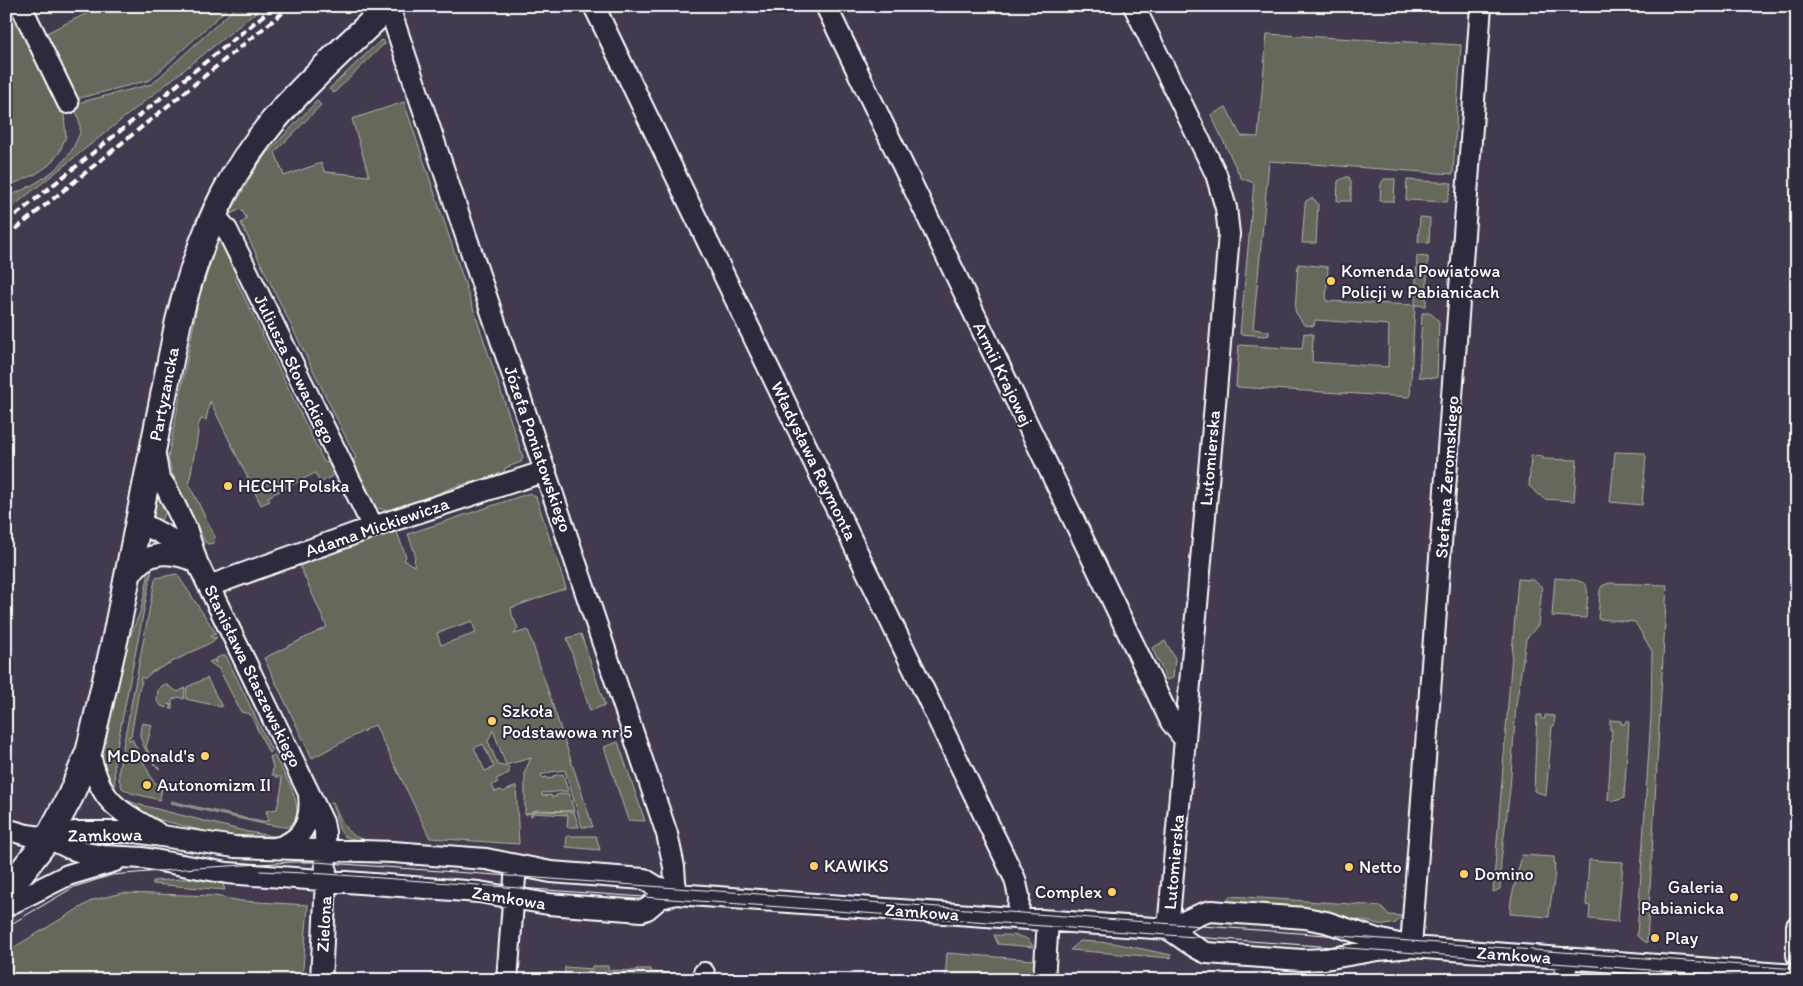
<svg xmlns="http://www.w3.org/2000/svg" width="1803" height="986" viewBox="0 0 1803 986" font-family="Itim,sans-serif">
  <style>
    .green { fill: #65685a; stroke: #b2b4ac; fill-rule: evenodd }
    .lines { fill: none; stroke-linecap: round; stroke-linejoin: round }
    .minor-casing { stroke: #fff; stroke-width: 24 }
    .major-casing { stroke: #fff; stroke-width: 29 }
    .minor { stroke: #2f2a3d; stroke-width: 20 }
    .major { stroke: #2f2a3d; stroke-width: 25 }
    .tram { stroke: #fff; stroke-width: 1 }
    .rail { stroke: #fff; stroke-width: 4; stroke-dasharray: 8 4; stroke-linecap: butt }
    .poi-dot { fill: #ffd166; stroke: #2f2a3d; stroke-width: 2 }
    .labels { text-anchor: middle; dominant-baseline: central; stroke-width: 4; stroke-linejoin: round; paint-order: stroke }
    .poi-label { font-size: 18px; fill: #fff; stroke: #2f2a3d; text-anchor: start }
    .street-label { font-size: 18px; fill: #fff; stroke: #2f2a3d }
  </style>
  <rect width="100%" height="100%" fill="#443a4f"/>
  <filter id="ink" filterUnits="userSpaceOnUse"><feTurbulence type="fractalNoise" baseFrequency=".02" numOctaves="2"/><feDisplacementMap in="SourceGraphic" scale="10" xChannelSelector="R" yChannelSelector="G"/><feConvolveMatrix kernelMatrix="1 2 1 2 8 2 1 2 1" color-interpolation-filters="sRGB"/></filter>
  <g filter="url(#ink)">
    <path class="green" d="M6,6H15L63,106L66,136L59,153L49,165L36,174L6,187Z
      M102,6H230L150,80L72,100L70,95L74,92L61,65L56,66L42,35Z
      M237,6H264L6,212V197C33,187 64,169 76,142C77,139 80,134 80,131C81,122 76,112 74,104L152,84Z
      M369,6H374L200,219L195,222C234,132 298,71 369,6Z
      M1267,34L1461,45L1453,174L1269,161L1253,329L1269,331V335L1265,336L1240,334L1254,183L1241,178L1211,115L1226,107L1241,136L1258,137Z
      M381,40L384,41L385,45L384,44L334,93L329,89Z
      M317,101L321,105L275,152L284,176L321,163L325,172L369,176L352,119L404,102L523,457L521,462L505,468L504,473C487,481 468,481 451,488C429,497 398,517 374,507L349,462L356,458L241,223L247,219L241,209L230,214L251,176L267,153Z
      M1346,177H1349L1351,182V201H1337L1338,181Z
      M1384,179H1395L1394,201H1380L1381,184Z
      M1407,180L1452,183L1447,202L1406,200Z
      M1311,198L1315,200L1318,205L1316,243H1302L1305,204L1306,201Z
      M1420,217L1430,218L1429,243L1418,242Z
      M221,232L238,269L235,278L324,462L329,463L332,470V476L320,483L315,473L268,497L270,501L261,505L210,401L206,420L201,419L198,426V433L189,484L215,537L214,543L208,544L205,542L172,473L168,458L199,297Z
      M1417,256L1428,257L1426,306L1415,305L1410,397L1236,387L1239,345L1302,349L1304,333L1313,334L1312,362L1388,367L1389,325L1315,320L1314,326L1304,325L1295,311L1298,264L1328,267L1326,301L1415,305Z
      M1422,313H1430L1439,321L1437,378L1419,377Z
      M1615,452L1644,453L1646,457L1642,505L1610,502Z
      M1531,455L1543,456V459L1577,460L1574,501L1544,499L1529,486Z
      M158,493L168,510L166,512L160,522L155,520L154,515Z
      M530,493L536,497L566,588L511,608L512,615L518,628L514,634L528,630L593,827H582L565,770L550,772L541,775L542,778L547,777V779L553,778V776L563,774L568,791L542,793V796L551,795V797H556V795L569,793L574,811L536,810L525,815V771L531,758L506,765L493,730L488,741L498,765L509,767V773L496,779L498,782L492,785L495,792L501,790L503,792L516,786L519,844L430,838L375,725L312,758L264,658L327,627L298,562L391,530L397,532L406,557L404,560L414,566L415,554L408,534ZM472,621L476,633L441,645L437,633ZM483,744L494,767L485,771L474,748Z
      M152,569L114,761L115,793L113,792L103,767L102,748L126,646L141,610L148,577Z
      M177,574L214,630L216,634L211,636L212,638L217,637L212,642L152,672L144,679L142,677L140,679L142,681L139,690L131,736L128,737L129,740L132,739L153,781L159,785L158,788L161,789L162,786L160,800L131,793L122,788L119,779V768L155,580L156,578Z
      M1555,578C1594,581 1588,582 1586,618L1552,616Z
      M1518,579L1533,580L1542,587L1538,625L1526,639L1516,705L1510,789L1501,860L1500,889L1493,892Z
      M1609,583L1667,585L1647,943L1637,936L1651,716L1652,651L1635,622L1598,619L1600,590L1602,586Z
      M581,634L605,705L590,711L567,638Z
      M1165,641L1175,658L1173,678L1167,680L1152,648Z
      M221,656H226L272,751L269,753L250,714L241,712L219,669L209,662L214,660L216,663L215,659Z
      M207,678L222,707L186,699L187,687Z
      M165,684L178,692L185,688L184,699L178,697L172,700V709H170L171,705L168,704L167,708C162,707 159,705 157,701L158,689Z
      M1537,715H1541V719H1545V715L1555,716L1554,726H1552L1546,795L1534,791Z
      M1610,720L1621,721V724H1625L1626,721H1629L1624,798L1615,801L1608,800L1612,730H1610Z
      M142,723L152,725L146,747L155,765L160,769C153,766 141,743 140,735C140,731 141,727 142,723Z
      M618,742L645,821L628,820L604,747Z
      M274,755C283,773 310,811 289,827H284L259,823L171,803V801L262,822L269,820L266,811L277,809L282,786L281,777H275V775H272L273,767L270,757Z
      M123,799L137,804L248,832L286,838L272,839L215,834L145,816L120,802Z
      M333,802C340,817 345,836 363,839V840C332,839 342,825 331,803Z
      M536,811L574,812L579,827H567L568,815L533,813L532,816L530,815L531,813Z
      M567,836H596L600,850L566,847Z
      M1522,855L1554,857C1557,878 1550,897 1549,917L1510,914L1511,900Z
      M1589,860L1623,862L1618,922L1589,919L1590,906L1586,905Z
      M196,878L223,884L225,890L153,884V881Z
      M123,893L215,896L241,901L308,905L302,980H6V952L93,900Z
      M1230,896L1381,906L1389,915L1402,916L1396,923L1385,925L1334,915L1221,906Z
      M994,935C1008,936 1028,932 1033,947L998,944Z
      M1080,941L1114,943L1171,955V958L1070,950Z
      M947,953L1034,960L1033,980H945Z
      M592,966H608V970L635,971L636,969H651V972L690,975L694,980H564L565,967L592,969Z"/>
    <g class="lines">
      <defs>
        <path id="minor" d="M21,6L68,103
          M594,6L1015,879L1019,896L1018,918
          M826,6L1171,722L1185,740
          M1134,6L1216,174L1226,208L1229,234L1215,404L1168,929
          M389,7L667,834L674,867L676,894
          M214,214L227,230L373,527
          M154,451L159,477L167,489L186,528L197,562L323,822L325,832L326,881L321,980
          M139,519L145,525L171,539L193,557
          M127,579C132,573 137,565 143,561C160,549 181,555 197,562
          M209,586L373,527L546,471
          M89,751C101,802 113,807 156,832
          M6,829L27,835L48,838L69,848L84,853L103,856L143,858L227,873L479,892L548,904L642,911L647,909L660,898L676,894
          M48,838L75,832H135L235,847L393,852L486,859L551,872L644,879L657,887L676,894L1168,929C1183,924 1195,914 1211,911L1305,918L1326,922L1377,939L1411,947
          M275,848C302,842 312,821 309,795
          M6,906L68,875L115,861
          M1797,926V955
          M1168,929C1182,937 1193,948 1207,953L1302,960L1325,959L1378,950L1411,947L1797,975
          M1411,947L1481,6
          M507,980L516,865
          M703,980L704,973
          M1044,980L1048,921
          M1565,980L1567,958"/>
        <path id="major" d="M6,892L48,838L70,797L89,751L115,639L178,323C189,278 203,235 224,194C262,119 329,63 389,6"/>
      </defs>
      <use href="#minor" class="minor-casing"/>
      <use href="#major" class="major-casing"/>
      <use href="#minor" class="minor"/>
      <use href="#major" class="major"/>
      <path class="tram" d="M260,871L326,874L1788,980
        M6,927L74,887L112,875L196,868L292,862H316L1797,969"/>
      <path class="rail" d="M6,223L275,6
        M6,237L291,6"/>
    </g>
  </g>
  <g class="poi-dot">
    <circle cx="1331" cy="281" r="5"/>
    <circle cx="228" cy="486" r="5"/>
    <circle cx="492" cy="721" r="5"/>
    <circle cx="205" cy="756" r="5"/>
    <circle cx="147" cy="785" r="5"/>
    <circle cx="814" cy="866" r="5"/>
    <circle cx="1349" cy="867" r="5"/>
    <circle cx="1464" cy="874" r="5"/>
    <circle cx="1112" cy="892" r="5"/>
    <circle cx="1734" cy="897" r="5"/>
    <circle cx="1655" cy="938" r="5"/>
  </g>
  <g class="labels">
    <g class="poi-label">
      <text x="1341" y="271">Komenda Powiatowa<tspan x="1341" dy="21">Policji w Pabianicach</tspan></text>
      <text x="238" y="486">HECHT Polska</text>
      <text x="502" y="711">Szkoła<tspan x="502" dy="21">Podstawowa nr 5</tspan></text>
      <text x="195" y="756" text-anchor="end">McDonald's</text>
      <text x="157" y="785">Autonomizm II</text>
      <text x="824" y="866">KAWIKS</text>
      <text x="1359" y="867">Netto</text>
      <text x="1474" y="874">Domino</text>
      <text x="1724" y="887" text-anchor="end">Galeria<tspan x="1724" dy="21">Pabianicka</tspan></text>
      <text x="1102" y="892" text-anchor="end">Complex</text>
      <text x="1665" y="938">Play</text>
    </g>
    <g class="street-label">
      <text transform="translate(295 369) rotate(64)">Juliusza Słowackiego</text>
      <text transform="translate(1003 374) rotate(64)">Armii Krajowej</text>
      <text transform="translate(164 394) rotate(-79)">Partyzancka</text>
      <text transform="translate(538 449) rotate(71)">Józefa Poniatowskiego</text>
      <text transform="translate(1210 458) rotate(-85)">Lutomierska</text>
      <text transform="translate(814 461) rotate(64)">Władysława Reymonta</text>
      <text transform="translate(1447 477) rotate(-86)">Stefana Żeromskiego</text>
      <text transform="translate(377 527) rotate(-19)">Adama Mickiewicza</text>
      <text transform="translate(253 676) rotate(64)">Stanisława Staszewskiego</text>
      <text transform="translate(105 835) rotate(-1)">Zamkowa</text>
      <text transform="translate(1174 862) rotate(-85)">Lutomierska</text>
      <text transform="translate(509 898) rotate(9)">Zamkowa</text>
      <text transform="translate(922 912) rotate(4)">Zamkowa</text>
      <text transform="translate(324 924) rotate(-87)">Zielona</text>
      <text transform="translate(1514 955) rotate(4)">Zamkowa</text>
    </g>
  </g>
  <rect width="1803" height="986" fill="none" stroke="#2f2a3d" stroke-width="25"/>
  <rect x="12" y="12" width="1778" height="961" fill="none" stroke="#fff" stroke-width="2" filter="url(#ink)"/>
</svg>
